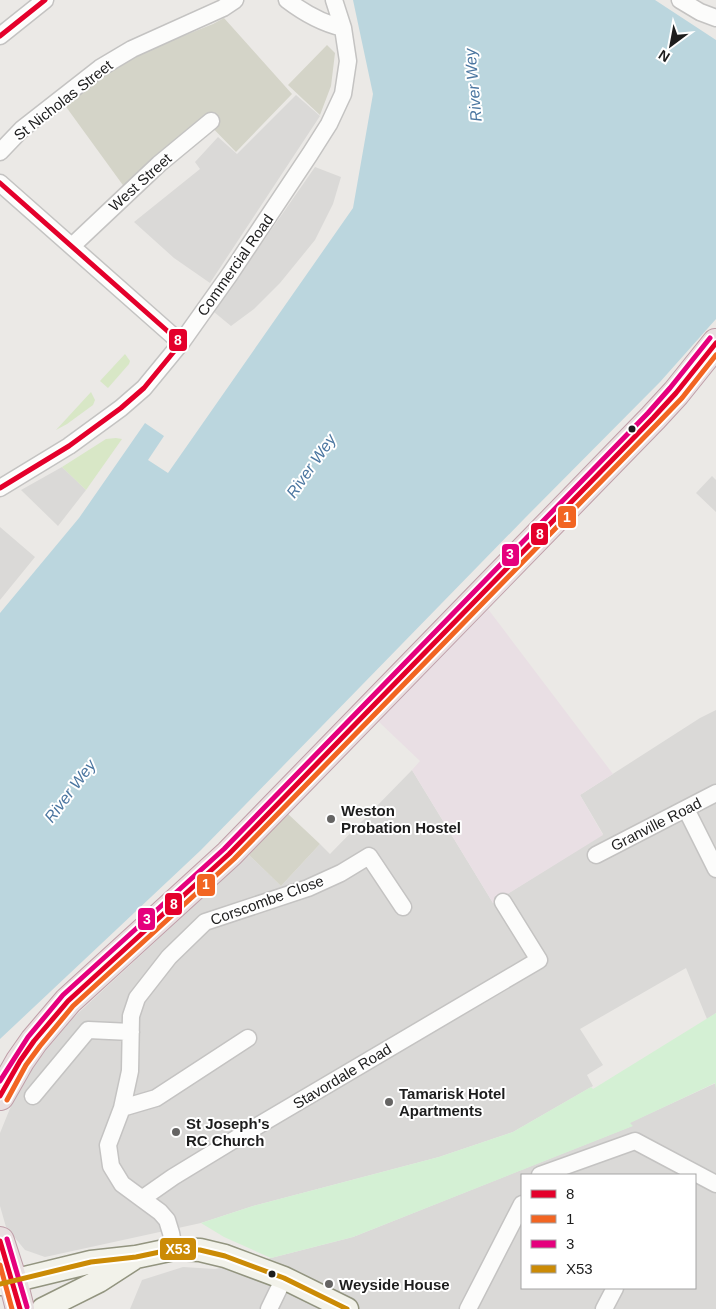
<svg xmlns="http://www.w3.org/2000/svg" width="716" height="1309" viewBox="0 0 716 1309" font-family="Arial,sans-serif">
  <style>
    .residential { fill: #dad9d7; fill-rule: evenodd }
    .industrial { fill: #e9dfe4 }
    .construction { fill: #d4d4c8 }
    .grass { fill: #d8e7c6 }
    .park { fill: #d4f0d4 }
    .water { fill: #bbd6de }
    .lines { fill: none; stroke-linecap: round; stroke-linejoin: round }
    .street-casing { stroke: #c4c3c2; stroke-width: 19 }
    .secondary-casing { stroke: #92947f; stroke-width: 25 }
    .highway-casing { stroke: #bf9ea8; stroke-width: 30 }
    .street { stroke: #fcfcfb; stroke-width: 16 }
    .secondary { stroke: #f2f2ea; stroke-width: 22 }
    .highway { stroke: #e8dfe0; stroke-width: 28 }
    .bus-1-casing { stroke: #fff; stroke-width: 9 }
    .bus-2-casing { stroke: #fff; stroke-width: 9 }
    .bus-3-casing { stroke: #fff; stroke-width: 9 }
    .bus-4-casing { stroke: #fff; stroke-width: 9 }
    .bus-1 { stroke: #e4002b; stroke-width: 5 }
    .bus-2 { stroke: #f26522; stroke-width: 5 }
    .bus-3 { stroke: #e5007d; stroke-width: 5 }
    .bus-4 { stroke: #cb8b06; stroke-width: 5 }
    .bus-dot { fill: #1d1d1d; stroke: #fff; stroke-width: 2 }
    .poi-dot { fill: #656463; stroke: #fff; stroke-width: 2 }
    .labels { text-anchor: middle; dominant-baseline: central; stroke-width: 4; stroke-linejoin: round; paint-order: stroke }
    .street-label { font-size: 15px; fill: #1d1d1d; stroke: #fff }
    .poi-label { font-size: 15px; font-weight: bold; fill: #1d1d1d; stroke: #fff; text-anchor: start }
    .water-label { font-size: 16px; font-style: italic; fill: #4b76a0; stroke: #fff }
    .line-badge { stroke: #fff; stroke-width: 2 }
    .badge-label { font-size: 14px; text-anchor: middle; font-weight: bold; fill: #fff }
  </style>
  <rect width="100%" height="100%" fill="#ebe9e6"/>
  <path class="residential" d="M296,95L320,116L210,283L174,258L134,222L200,169L195,162L218,137L237,154Z
    M315,167L341,177L333,204L315,240L280,283L254,309L231,326L214,312Z
    M62,467L86,490L58,526L21,490Z
    M712,476L716,480V512L696,493Z
    M0,527L35,557L0,600Z
    M716,710V1013L707,1019L686,968L580,1029L603,1065L587,1075L593,1086L513,1132L439,1157L253,1206L201,1223L45,1257L25,1250L6,1227L0,1206V1133L22,1079L74,1017L249,855L281,886L320,844L330,854L412,770L493,903L603,834L580,795L700,718Z
    M716,1083V1309H130L142,1280L183,1267L215,1269L271,1258L353,1237L632,1126L629,1123ZM522,1175H695V1288H522Z"/>
  <path class="industrial" d="M488,609L613,774L580,795L603,835L493,903L412,770L420,761L378,721Z"/>
  <path class="construction" d="M224,18L292,94L236,152L203,118L125,188L64,104L105,72L133,56L213,24Z
    M327,45L335,53L331,86L320,115L288,85Z
    M287,813L320,844L281,886L249,855Z"/>
  <path class="grass" d="M125,354L130,361L129,364L108,388L100,381Z
    M91,392L95,400L93,405L67,424L56,430Z
    M116,438L122,439L86,490L62,467L106,439Z"/>
  <path class="park" d="M716,1013V1089L715,1083L630,1123L633,1126L353,1237L271,1258L224,1237L201,1223L253,1206L439,1157L513,1132L591,1087L593,1089Z"/>
  <path class="water" d="M353,0H655L716,40V319L660,382L525,518L201,850L0,1039V613L79,518L145,423L164,436L148,460L168,473L353,208L373,94Z"/>
  <g class="lines">
    <defs>
      <path id="street" d="M287,0C304,13 321,23 343,28
        M680,0L700,12L716,18
        M0,36L45,0
        M0,152L22,129L100,68L132,49L223,8L235,0
        M0,183L181,343
        M72,246L159,164L211,121
        M0,488L69,446L121,408L144,388L181,343L230,274L310,154L329,124L343,94L348,61L343,28L334,0
        M686,809L716,869
        M596,855L716,793
        M33,1096L88,1030L131,1032
        M122,1108L156,1098L248,1038
        M540,1175L635,1141L716,1184
        M143,1198L173,1177L237,1138L539,960L503,902
        M174,1249L171,1233L167,1220L160,1212L122,1184L111,1166L108,1145L122,1108L130,1071L131,1016L137,998L169,957L205,922L308,888L341,873L369,856L403,907
        M269,1309L284,1278
        M468,1309L522,1204
        M604,1309L615,1288"/>
      <path id="secondary" d="M0,1284L91,1262L136,1257L174,1249L200,1250L225,1256L284,1278L347,1309
        M43,1309L99,1281L133,1259"/>
      <path id="highway" d="M0,1096L20,1061L34,1041L68,1001L229,854L653,418L676,393L716,343
        M0,1241L13,1281L20,1309"/>
    </defs>
    <use href="#street" class="street-casing"/>
    <use href="#secondary" class="secondary-casing"/>
    <use href="#highway" class="highway-casing"/>
    <use href="#street" class="street"/>
    <use href="#secondary" class="secondary"/>
    <use href="#highway" class="highway"/>
    <defs>
      <path id="bus-1" d="M0,36L45,0
        M0,183L181,343L144,388L121,408L69,446L0,488
        M0,1096L20,1061L34,1041L68,1001L229,854L653,418L676,393L716,343
        M0,1241L20,1309"/>
      <path id="bus-2" d="M7,1100L26,1065L40,1046L73,1006L234,859L658,423L682,398L716,355
        M0,1265L12,1309"/>
      <path id="bus-3" d="M0,1081L28,1037L63,995L224,849L648,413L670,388L710,338
        M7,1239L27,1307"/>
      <path id="bus-4" d="M0,1284L91,1262L136,1257L174,1249L200,1250L225,1256L284,1278L347,1309"/>
    </defs>
    <use href="#bus-1" class="bus-1-casing"/>
    <use href="#bus-2" class="bus-2-casing"/>
    <use href="#bus-3" class="bus-3-casing"/>
    <use href="#bus-4" class="bus-4-casing"/>
    <use href="#bus-1" class="bus-1"/>
    <use href="#bus-2" class="bus-2"/>
    <use href="#bus-3" class="bus-3"/>
    <use href="#bus-4" class="bus-4"/>
  </g>
  <g class="bus-dot">
    <circle cx="632" cy="429" r="4.5"/>
    <circle cx="272" cy="1274" r="4.5"/>
  </g>
  <g class="poi-dot">
    <circle cx="331" cy="819" r="5"/>
    <circle cx="389" cy="1102" r="5"/>
    <circle cx="176" cy="1132" r="5"/>
    <circle cx="329" cy="1284" r="5"/>
  </g>
  <g class="labels">
    <g class="street-label">
      <text transform="translate(63 100) rotate(-38)">St Nicholas Street</text>
      <text transform="translate(140 182) rotate(-42)">West Street</text>
      <text transform="translate(235 265) rotate(-55)">Commercial Road</text>
      <text transform="translate(656 824) rotate(-27)">Granville Road</text>
      <text transform="translate(267 900) rotate(-20)">Corscombe Close</text>
      <text transform="translate(342 1076) rotate(-31)">Stavordale Road</text>
    </g>
    <g class="poi-label">
      <text x="341" y="810">Weston<tspan x="341" dy="17">Probation Hostel</tspan></text>
      <text x="399" y="1093">Tamarisk Hotel<tspan x="399" dy="17">Apartments</tspan></text>
      <text x="186" y="1123">St Joseph's<tspan x="186" dy="17">RC Church</tspan></text>
      <text x="339" y="1284">Weyside House</text>
    </g>
    <g class="water-label">
      <text transform="translate(473 85) rotate(-95)">River Wey</text>
      <text transform="translate(311 466) rotate(-55)">River Wey</text>
      <text transform="translate(70 791) rotate(-53)">River Wey</text>
    </g>
  </g>
  <g class="line-badge">
    <rect x="168" y="328" width="20" height="24" rx="5" fill="#e4002b"/>
    <rect x="557" y="505" width="20" height="24" rx="5" fill="#f26522"/>
    <rect x="530" y="522" width="19" height="24" rx="5" fill="#e4002b"/>
    <rect x="501" y="543" width="19" height="24" rx="5" fill="#e5007d"/>
    <rect x="196" y="873" width="20" height="24" rx="5" fill="#f26522"/>
    <rect x="164" y="892" width="19" height="24" rx="5" fill="#e4002b"/>
    <rect x="137" y="907" width="19" height="24" rx="5" fill="#e5007d"/>
    <rect x="159" y="1237" width="38" height="24" rx="5" fill="#cb8b06"/>
  </g>
  <g class="badge-label">
    <text x="178" y="345">8</text>
    <text x="567" y="522">1</text>
    <text x="540" y="539">8</text>
    <text x="510" y="559">3</text>
    <text x="206" y="889">1</text>
    <text x="174" y="909">8</text>
    <text x="147" y="924">3</text>
    <text x="178" y="1254">X53</text>
  </g>
  <rect x="521" y="1174" width="175" height="115" fill="#ffffff" stroke="#a5a5a5"/>
  <rect x="531" y="1190" width="25" height="8" fill="#e4002b" stroke="#a5a5a5"/>
  <text x="566" y="1199" font-size="15" fill="#1d1d1d">8</text>
  <rect x="531" y="1215" width="25" height="8" fill="#f26522" stroke="#a5a5a5"/>
  <text x="566" y="1224" font-size="15" fill="#1d1d1d">1</text>
  <rect x="531" y="1240" width="25" height="8" fill="#e5007d" stroke="#a5a5a5"/>
  <text x="566" y="1249" font-size="15" fill="#1d1d1d">3</text>
  <rect x="531" y="1265" width="25" height="8" fill="#cb8b06" stroke="#a5a5a5"/>
  <text x="566" y="1274" font-size="15" fill="#1d1d1d">X53</text>
  <g transform="translate(671 45) rotate(212)" stroke="#ffffff" stroke-width="4" paint-order="stroke">
  <path d="M0-4L9 19L0 12L-9 19Z" fill="#1d1d1d"/>
  <text y="-8" font-size="14" font-weight="bold" text-anchor="middle" fill="#1d1d1d">N</text>
  </g>
</svg>
